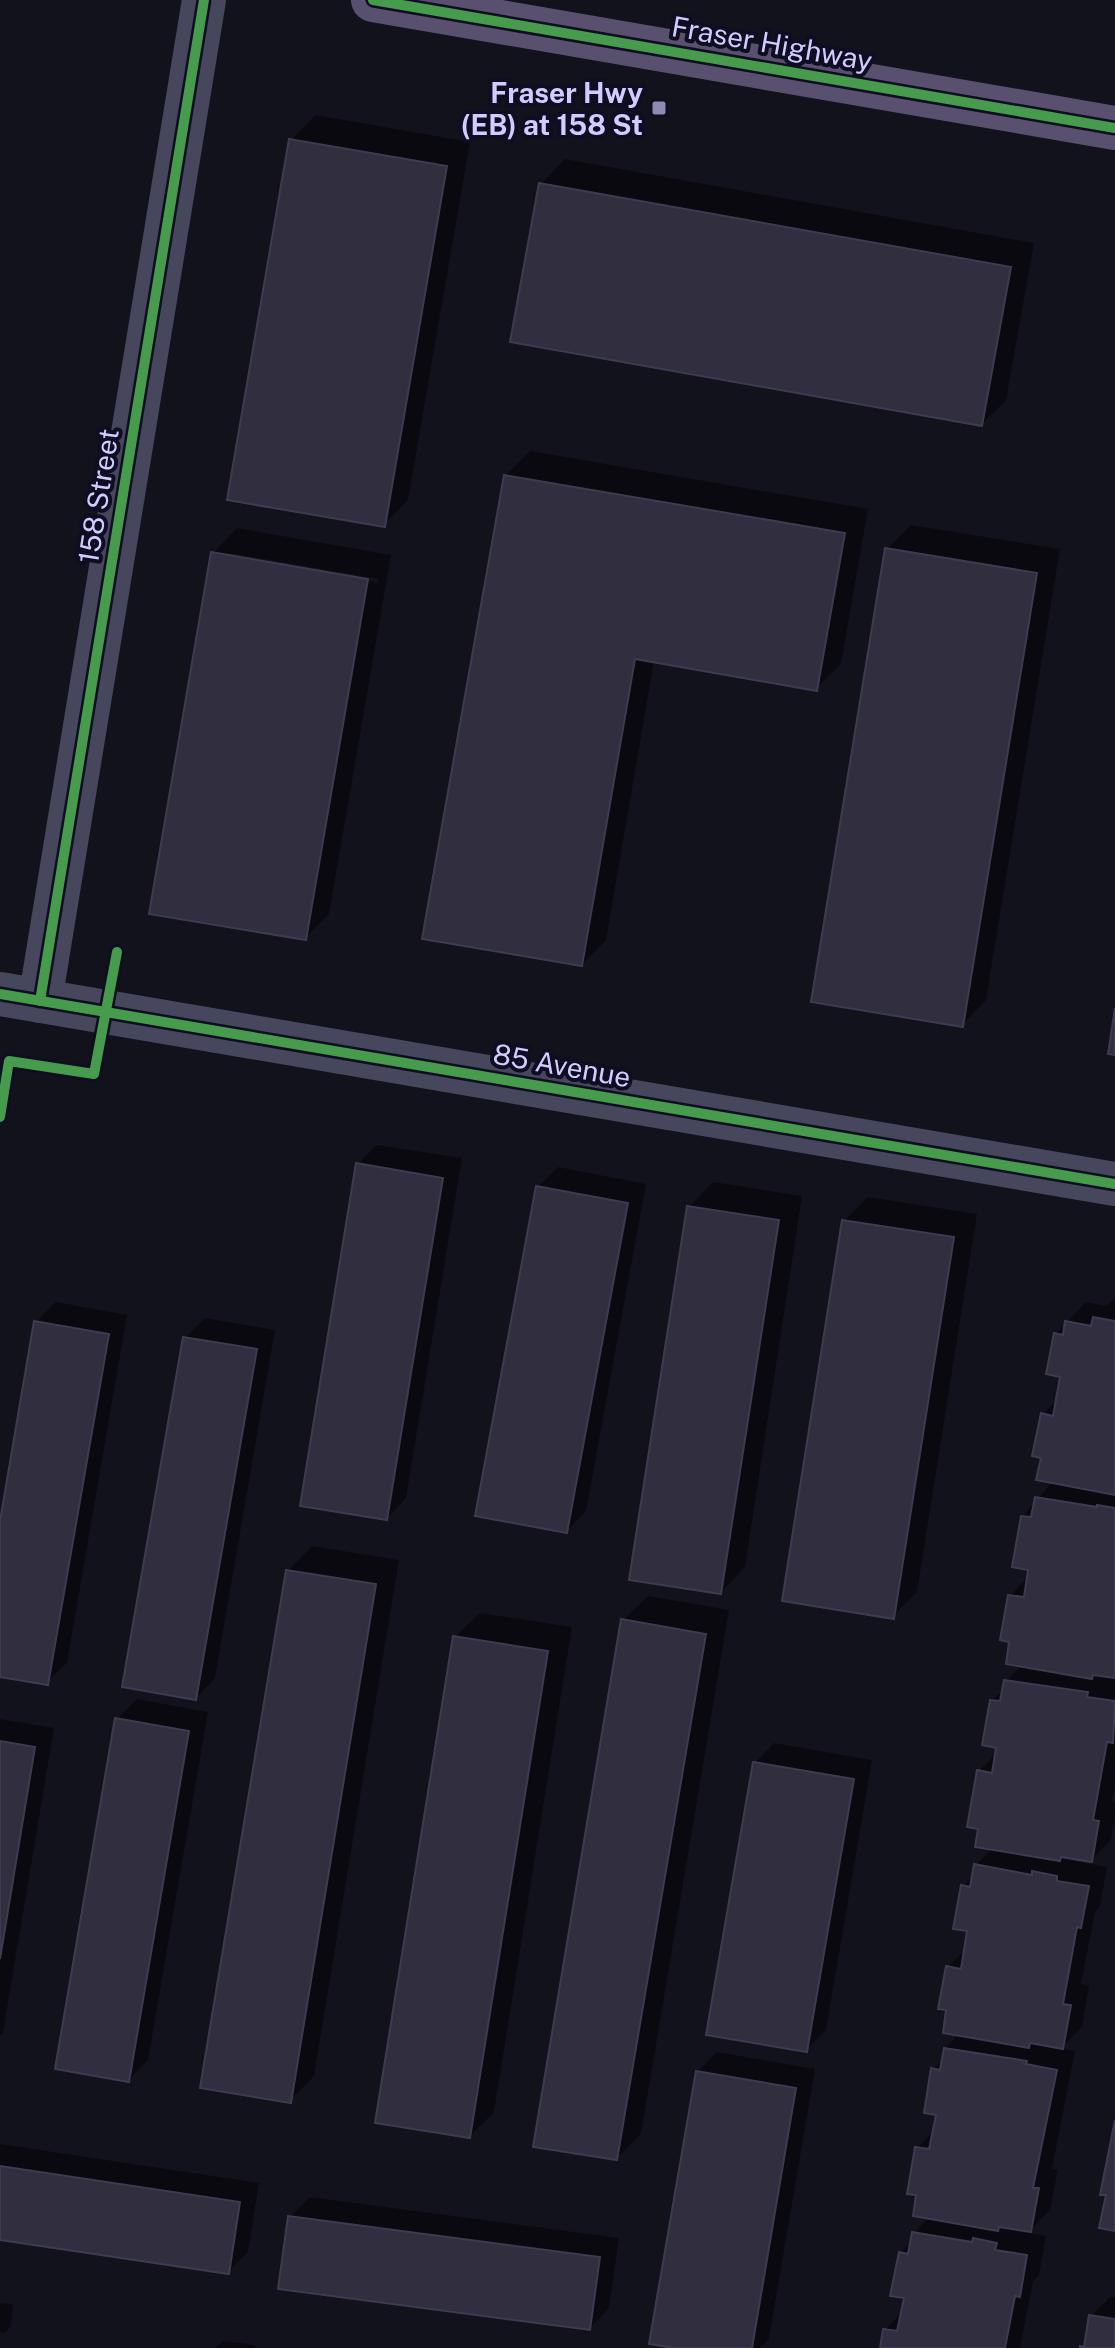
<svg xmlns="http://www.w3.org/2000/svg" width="1115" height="2348" viewBox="0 0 1115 2348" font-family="'Public Sans',sans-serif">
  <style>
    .shadow { fill: #0007; fill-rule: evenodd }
    .building { fill: #302e3f; stroke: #3e3b50; stroke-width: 2 }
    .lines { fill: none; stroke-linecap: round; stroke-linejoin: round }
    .minor { stroke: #46465d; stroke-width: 44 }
    .major { stroke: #594f6f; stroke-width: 44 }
    .cycleway-casing { stroke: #0f0d21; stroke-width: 15 }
    .cycleway { stroke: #469c4c; stroke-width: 10 }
    .poi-dot { fill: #8e8bb0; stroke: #0f0d21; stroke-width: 3 }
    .labels { text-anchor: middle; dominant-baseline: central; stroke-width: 8; stroke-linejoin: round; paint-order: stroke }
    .street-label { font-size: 28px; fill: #d0ccff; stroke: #0f0d21 }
    .poi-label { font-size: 28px; font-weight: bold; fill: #d0ccff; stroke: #0f0d21; text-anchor: end }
  </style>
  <rect width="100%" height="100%" fill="#12121d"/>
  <path class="shadow" d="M316,115L470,142L408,500L384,525L291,140Z
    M565,159L1034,243L1006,400L982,424L541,184Z
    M530,451L868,509L841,664L816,688L654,661L606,940L582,964L505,476Z
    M911,525L1060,549L986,1000L962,1025L887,549Z
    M237,528L391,555L329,914L305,938L213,553ZM229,553L378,579V583L229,557Z
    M377,1145L462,1158L406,1498L387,1518L358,1164Z
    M558,1167L646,1184L586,1511L567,1531L538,1187Z
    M713,1182L802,1196L745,1567L721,1592L689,1207Z
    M868,1197L977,1214L917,1592L893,1616L844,1221Z
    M1115,1298V1784L1112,1801L1115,1802V1816L1111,1840L1091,1860L1076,1857L1075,1861L1107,1867L1100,1906L1095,1912L1081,1984L1089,1986L1082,2027L1061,2048L1075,2051L1052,2169H1058L1050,2210L1028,2233L1046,2236L1039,2275L1033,2281L1020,2348H882L885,2330L903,2311L906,2296L900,2253L912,2241L914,2233L929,2217L919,2193L917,2148L935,2130L938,2113L933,2069L944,2059L945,2048L960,2034L949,2009L948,1967L966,1949L970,1929L963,1886L975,1874L976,1865L993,1848L981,1827L979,1771L998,1752L992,1701L1005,1688L1006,1681L1022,1665L1012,1640L1010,1596L1029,1576L1023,1516L1053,1481L1043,1456V1414L1059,1398L1063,1375L1056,1334L1086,1302L1106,1306Z
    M56,1302L127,1315L67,1663L47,1682L0,1675V1533L36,1322Z
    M205,1318L275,1330L215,1678L196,1698L185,1338Z
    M312,1546L399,1560L314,2076L290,2100L288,1571Z
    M648,1596L729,1610L641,2134L617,2158L623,1620Z
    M480,1613L572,1627L494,2112L470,2136L455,1637Z
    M137,1699L208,1712L148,2060L128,2080L117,1719Z
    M0,1719L54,1728L3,2033L0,2036Z
    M774,1743L872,1760L826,2030L806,2050L755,1763Z
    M717,2052L815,2069L769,2339L760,2348H686L698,2071Z
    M0,2144L259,2183L248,2252L228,2272L0,2238Z
    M310,2197L619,2238L609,2308L590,2328L290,2217Z
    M1110,2297H1115V2348H1082L1087,2342L1091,2316Z
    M0,2303L13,2304L11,2326L5,2333L0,2332Z
    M223,2341L256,2345L255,2348H216Z"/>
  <path class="building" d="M289,139L447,166L385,527L227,500Z
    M539,183L1011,267L982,426L510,342Z
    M504,475L845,533L817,691L635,659L582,966L422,939Z
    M885,548L1037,573L963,1027L811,1002Z
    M211,552L368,579L306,940L149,914Z
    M1115,1008V1055L1108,1054Z
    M356,1163L443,1178L387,1520L300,1506Z
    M536,1186L628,1203L567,1533L475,1516Z
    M687,1206L779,1220L721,1594L629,1580Z
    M842,1220L954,1237L894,1619L782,1601Z
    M1093,1317L1115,1321V1495L1036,1480L1041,1458L1032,1456L1041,1413L1053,1416L1060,1377L1046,1374L1054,1333L1063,1335L1065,1321L1091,1326Z
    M34,1321L109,1334L48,1685L0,1677V1521Z
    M183,1337L257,1349L196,1700L122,1687Z
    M1035,1497L1097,1507V1505L1115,1508V1678L1093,1675L1092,1679L1006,1664L1009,1642L1000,1640L1008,1595L1024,1597L1028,1570L1012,1567L1021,1516L1031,1517Z
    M286,1570L376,1584L291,2103L200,2088Z
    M621,1619L706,1634L617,2160L533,2147Z
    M453,1636L548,1651L470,2138L375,2123Z
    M1004,1680L1088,1692L1087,1697L1115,1701L1113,1743L1107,1742L1093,1820L1099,1821L1092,1862L1061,1857L1060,1861L975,1847L978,1829L967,1827L977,1770L992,1773L996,1748L982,1745L990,1700L1000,1701Z
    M115,1718L189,1731L129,2082L55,2069Z
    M0,1741L35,1747L0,1959Z
    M753,1762L854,1779L807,2052L706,2035Z
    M974,1864L1032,1875V1871L1057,1876V1881L1089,1886L1081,1928L1077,1927L1063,2004L1071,2005L1063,2049L1030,2043L1029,2048L943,2033L946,2010L938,2009L946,1966L961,1969L967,1931L953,1929L961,1885L970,1887Z
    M944,2048L1027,2061L1026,2064L1057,2070L1033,2188H1039L1031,2232L999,2227L998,2231L913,2216L916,2195L907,2194L915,2147L929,2149L936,2115L924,2113L931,2068L940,2070Z
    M696,2071L796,2088L752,2348H674L649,2344Z
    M1115,2120V2231L1099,2228L1106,2195H1100Z
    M0,2166L240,2202L229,2274L0,2240Z
    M288,2216L600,2257L590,2330L278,2289Z
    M912,2232L972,2242L973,2238L997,2243L995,2250L1027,2255L1020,2297L1015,2296L1005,2348H880L883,2329L897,2331L904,2298L890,2296L899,2252L908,2254Z
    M1089,2315L1115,2319V2348H1080V2346L1084,2347Z"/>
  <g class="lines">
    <path class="minor" d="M0,994L1115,1184
      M40,1001L204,0"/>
    <path class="major" d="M373,0L1115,128"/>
    <defs>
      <path id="cycleway" d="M373,0L1115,128
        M0,994L1115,1184
        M40,1001L204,0
        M0,1117L9,1061L94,1074L117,952"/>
    </defs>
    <use href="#cycleway" class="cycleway-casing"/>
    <use href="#cycleway" class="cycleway"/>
  </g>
  <rect class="poi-dot" x="651" y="100" width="16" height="16" rx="4"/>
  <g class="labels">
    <g class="street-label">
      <text transform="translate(772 43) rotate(10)">Fraser Highway</text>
      <text transform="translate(98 496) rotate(-81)">158 Street</text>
      <text transform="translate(562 1065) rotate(10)">85 Avenue</text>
    </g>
    <g class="poi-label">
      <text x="643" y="92">Fraser Hwy<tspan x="643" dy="32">(EB) at 158 St</tspan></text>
    </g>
  </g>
</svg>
